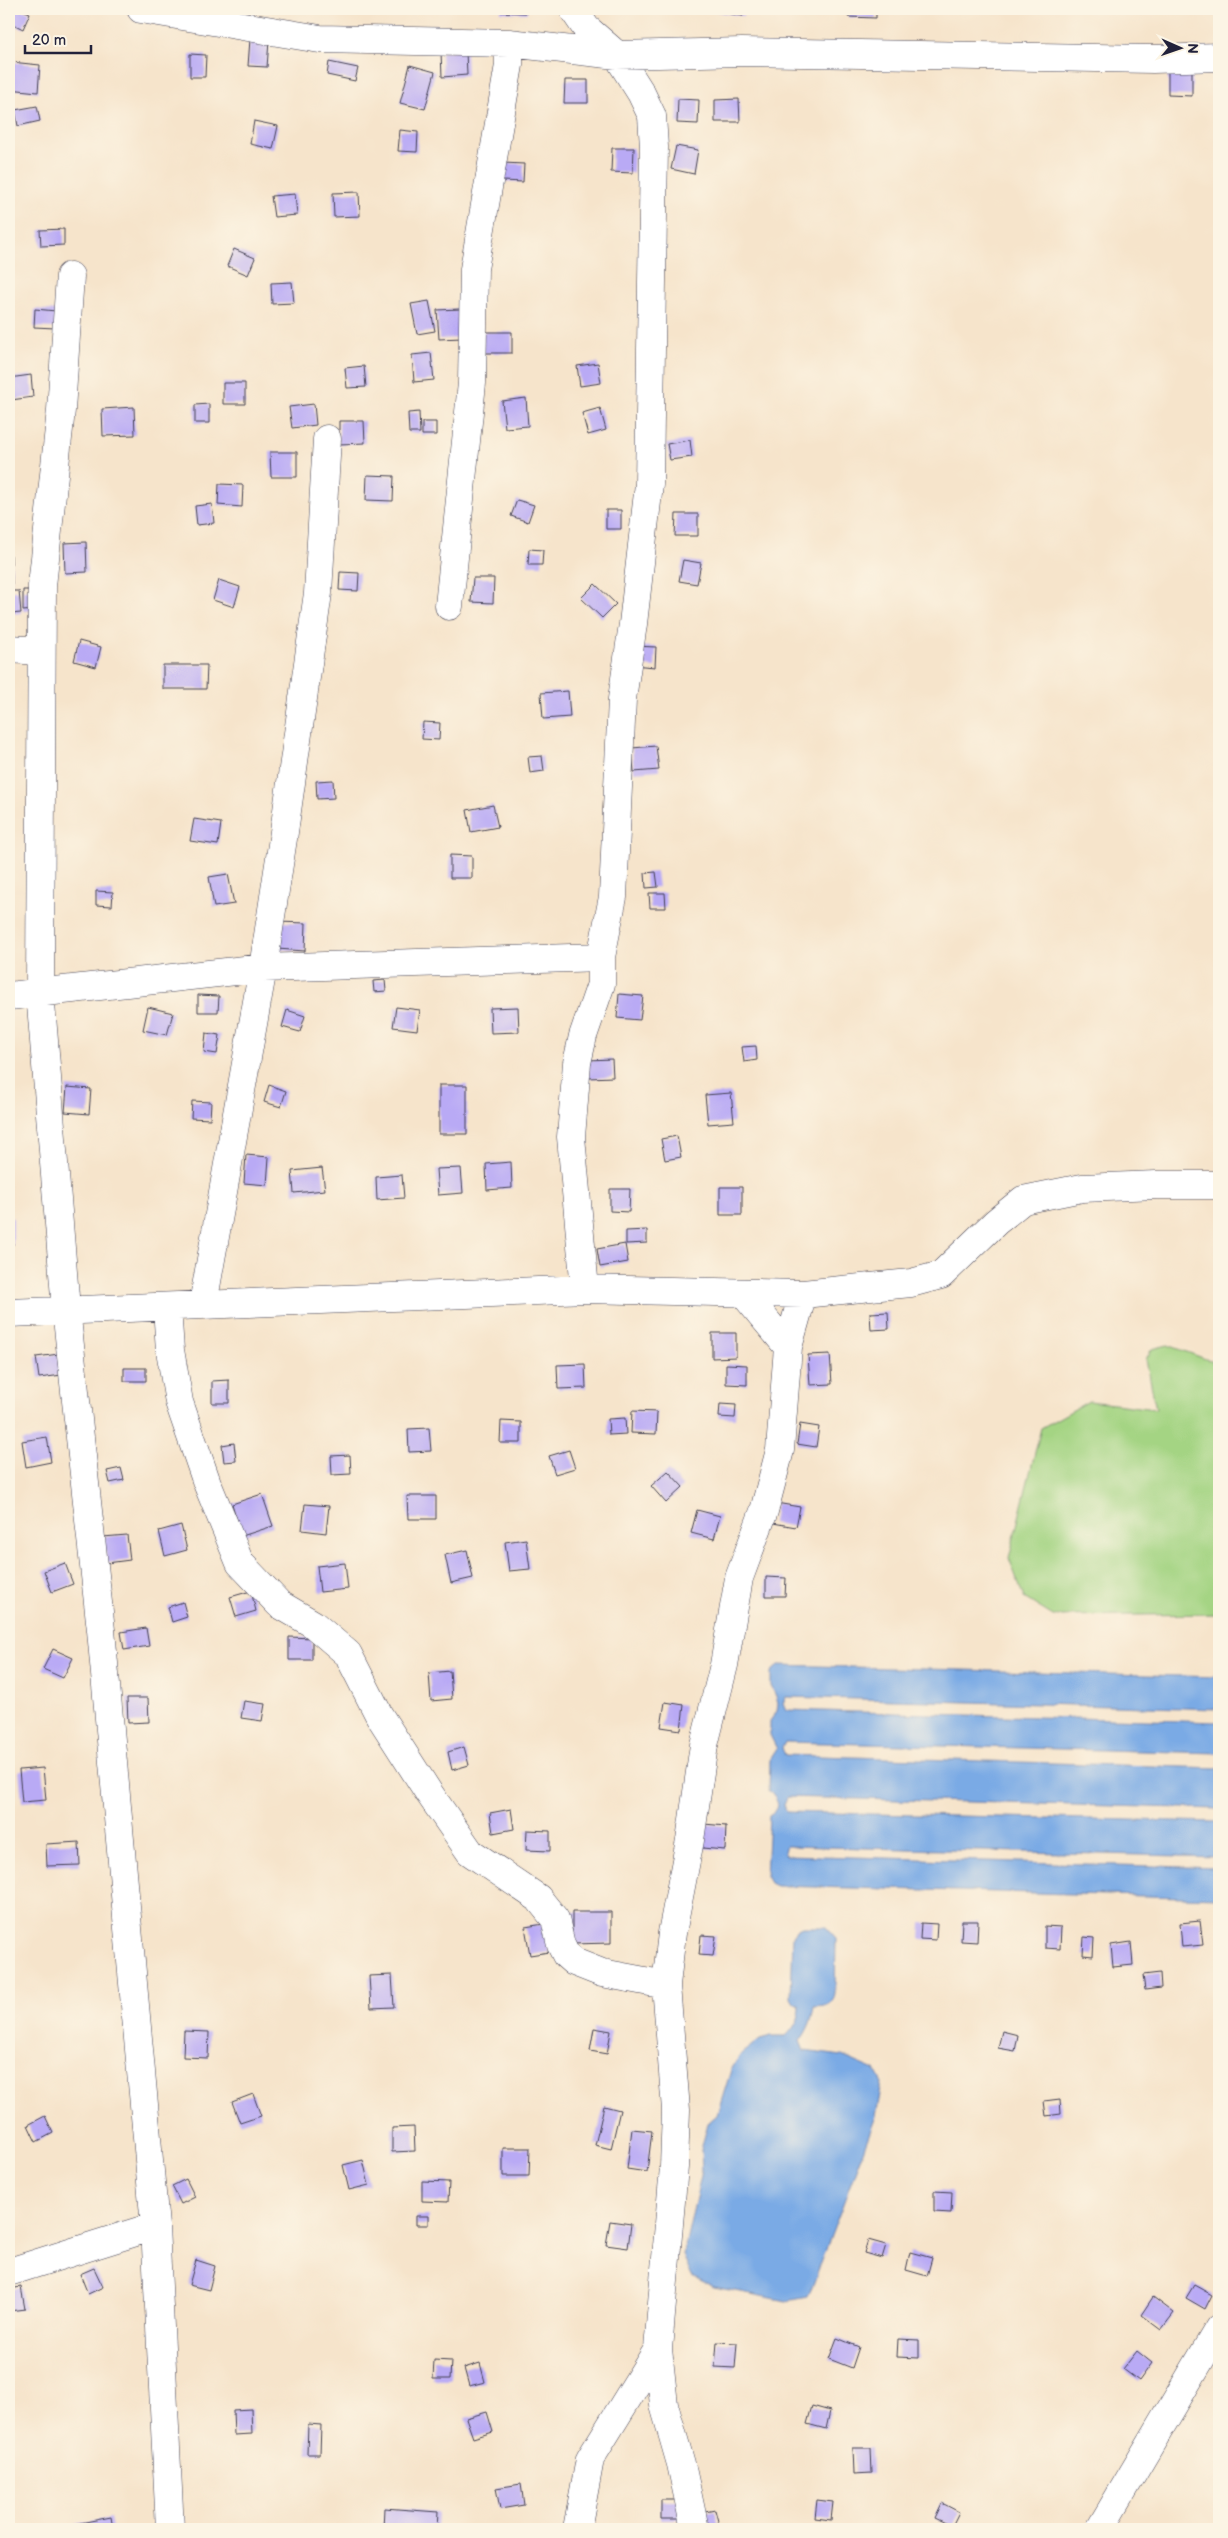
<svg xmlns="http://www.w3.org/2000/svg" width="1228" height="2538" viewBox="0 0 1228 2538" font-family="'Balsamiq Sans',sans-serif">
  <style>
    .green { fill: #a4d483; stroke: #637b5f }
    .water { fill: #7aaae5; stroke: #4e6690 }
    .building { fill: #b9aaf5 }
    .lines { fill: none; stroke-linecap: round; stroke-linejoin: round }
    .minor-casing { stroke: #423f51; stroke-width: 29 }
    .minor { stroke: #fff; stroke-width: 28 }
  </style>
  <rect width="100%" height="100%" fill="#fcf5e5"/>
  <filter id="ink" filterUnits="userSpaceOnUse"><feTurbulence type="fractalNoise" baseFrequency=".02" numOctaves="2"/><feDisplacementMap in="SourceGraphic" scale="10" xChannelSelector="R" yChannelSelector="G"/><feConvolveMatrix kernelMatrix="1 2 1 2 8 2 1 2 1" color-interpolation-filters="sRGB"/></filter>
  <filter id="wash" filterUnits="userSpaceOnUse"><feTurbulence type="fractalNoise" baseFrequency=".0096" numOctaves="4" result="noise"/><feDisplacementMap in="SourceGraphic" scale="20" xChannelSelector="R" yChannelSelector="G"/><feGaussianBlur stdDeviation="1.12" result="paint"/><feColorMatrix in="noise" values="0 0 0 0 0 0 0 0 0 0 0 0 0 0 0 0 0 1.4 0 .05"/><feComposite in="paint" operator="in"/></filter>
  <g filter="url(#wash)">
    <rect width="100%" height="100%" fill="#f6e4cb"/>
    <path class="green" d="M1168,1345L1219,1364V1614L1053,1616L1024,1598L1009,1558L1041,1428L1089,1401L1156,1409L1146,1359L1152,1349Z"/>
    <path class="water" d="M779,1665L1219,1677V1709L786,1697L783,1703L786,1710L1219,1722V1753L785,1742L782,1748L785,1755L1219,1768V1809L787,1797L784,1804L786,1812L1219,1822V1857L786,1846L784,1851L786,1855L1219,1868V1898L776,1886L770,1883L766,1876L769,1816C782,1808 779,1801 769,1791L770,1760L777,1749L770,1735V1721L777,1711L778,1704L776,1696L771,1686V1672Z
      M802,1927H826L836,1938L835,1994C832,2007 825,2006 814,2007C812,2020 808,2030 800,2041L804,2051L842,2056L875,2070L882,2083L876,2116L808,2297L787,2301L714,2287L692,2276L683,2255L702,2171L701,2150L708,2123L717,2115L731,2070L741,2054L760,2039L771,2036H786C795,2027 800,2019 800,2006L794,2003L791,1998L793,1936L796,1930Z"/>
    <g id="blocks">
      <path class="building" d="M9,9H20L30,13L23,29L9,22Z
        M501,9H527V13L501,12Z
        M714,9H744L743,16L714,11Z
        M848,9H876V18L848,17Z
        M250,39L269,41L267,67L248,66Z
        M466,51L467,75L442,77L441,52Z
        M190,54L206,55L205,77H190Z
        M11,62L40,65L38,92L9,89Z
        M329,62L358,68L355,81L327,75Z
        M410,65L435,72L425,109L400,103Z
        M1168,70H1192V96L1168,95Z
        M565,80H588V103H564Z
        M678,99L699,100L698,124L677,123Z
        M739,99L740,122H715V100Z
        M37,106L40,121L18,126L15,110Z
        M254,121L278,126L273,149L250,144Z
        M400,130L418,132L417,152L398,151Z
        M676,146L698,150L694,174L671,169Z
        M612,148H634L633,173L611,172Z
        M503,163L524,164L523,182L503,181Z
        M359,192L360,216L334,217L333,193Z
        M295,194L297,215L274,217L271,196Z
        M64,229V245L41,246L40,230Z
        M234,249L255,258L248,275L227,266Z
        M292,282L294,303L272,304L271,283Z
        M429,301L435,331L417,334L411,304Z
        M35,309L56,311L55,328L34,327Z
        M460,309L462,338L439,339L437,310Z
        M483,332H512V353H483Z
        M431,353L434,380L414,382L412,355Z
        M598,363L601,383L580,386L577,366Z
        M364,366L366,387L347,388L345,368Z
        M31,375L33,397L11,400L9,378Z
        M223,383H245V404H223Z
        M526,398L528,426L505,428L502,401Z
        M209,404V423H195V405Z
        M314,404L316,425L292,428L289,407Z
        M134,407L135,435L103,436L102,409Z
        M600,408L606,430L588,435L582,413Z
        M419,412L420,433H409L408,413Z
        M339,421H364L365,443L339,444Z
        M422,422H436V435H422Z
        M690,440L692,457L670,460L667,444Z
        M270,452H297V477H271Z
        M367,475L394,476L393,501L366,500Z
        M219,484L243,485L242,507L218,505Z
        M9,499H13L10,525H9Z
        M517,500L534,505L528,522L511,516Z
        M212,504L214,523L197,525L195,506Z
        M606,510H621V529H606Z
        M676,514H698V536H675Z
        M86,542L87,572L65,573L64,543Z
        M529,549L543,550L542,565H528Z
        M9,555H11L12,584H9Z
        M683,560L701,563L697,584L679,581Z
        M340,572L359,573L358,591L339,590Z
        M473,578H494L493,603L471,602Z
        M219,580L240,587L234,607L213,600Z
        M595,584L616,604L602,618L581,598Z
        M23,590H34V610L23,611Z
        M9,591H19L21,613L10,614Z
        M79,641L101,647L96,667L74,661Z
        M633,646L656,647L655,667L632,665Z
        M163,665H207L206,689H163Z
        M568,691L570,717L543,719L541,693Z
        M423,722L440,723L439,740L422,739Z
        M656,746L659,770L634,772L632,748Z
        M542,756L544,771L530,773L528,757Z
        M333,780L334,798L317,799L316,781Z
        M493,805L498,827L471,832L467,810Z
        M194,819L221,823L218,845L190,841Z
        M450,855L472,856V878H450Z
        M656,872L658,887L646,888L645,873Z
        M228,874L234,904L214,907L209,877Z
        M96,891L113,892L112,906L96,905Z
        M649,893H665L666,908H650Z
        M278,922L306,923L305,951L277,949Z
        M385,980L386,991L374,992L373,981Z
        M619,994L643,996L640,1020L617,1018Z
        M198,995L219,996L218,1012H198Z
        M148,1007L173,1013L167,1035L143,1030Z
        M396,1007L420,1010L417,1030L393,1027Z
        M518,1007L519,1032L491,1033L490,1008Z
        M287,1010L305,1016L300,1032L282,1027Z
        M206,1033L220,1035L217,1054L204,1052Z
        M756,1046L757,1060L744,1062L742,1047Z
        M612,1059L613,1077L589,1078L588,1060Z
        M269,1085L286,1091L281,1107L264,1102Z
        M439,1085H467V1134H439Z
        M67,1087L91,1089L89,1114L65,1112Z
        M731,1093L734,1122L708,1124L705,1095Z
        M192,1101L211,1102L210,1119L191,1118Z
        M677,1136L681,1157L665,1160L661,1139Z
        M246,1155L269,1157L267,1185L244,1183Z
        M511,1162L512,1188L487,1190L486,1164Z
        M322,1168L325,1190L294,1193L292,1171Z
        M461,1168L463,1193L438,1195L436,1169Z
        M402,1175L404,1198L377,1200L376,1177Z
        M720,1187H742V1215H720Z
        M610,1189H630L629,1212L610,1211Z
        M9,1218H13V1245H9Z
        M647,1230V1243L626,1244V1231Z
        M625,1244L628,1262L600,1267L597,1249Z
        M888,1312L889,1329L871,1330L870,1313Z
        M712,1333H736V1357L712,1358Z
        M59,1354L62,1375L39,1378L36,1357Z
        M830,1354L832,1384L810,1385L808,1355Z
        M585,1364L586,1388L558,1389L557,1365Z
        M726,1364L747,1365V1385L726,1384Z
        M124,1368H146V1381H124Z
        M229,1380V1403H212V1381Z
        M720,1404L736,1405L735,1418L719,1417Z
        M632,1411L657,1412L656,1434L631,1433Z
        M625,1418L626,1434L609,1435L608,1419Z
        M501,1421L521,1422V1443H500Z
        M800,1424L819,1427L816,1447L797,1444Z
        M429,1428L431,1451L409,1452L408,1429Z
        M47,1437L51,1462L26,1467L22,1441Z
        M234,1443L236,1461L224,1462L222,1445Z
        M569,1450L575,1468L555,1474L549,1456Z
        M350,1455L351,1474L332,1475L331,1456Z
        M121,1468L124,1480L110,1483L107,1471Z
        M668,1471L683,1487L666,1503L651,1486Z
        M262,1494L273,1526L242,1536L232,1504Z
        M407,1496H436V1519H408Z
        M776,1503L800,1507L796,1527L773,1523Z
        M305,1504L329,1506L326,1533L302,1530Z
        M697,1510L720,1516L714,1539L691,1533Z
        M181,1525L187,1550L165,1556L159,1531Z
        M127,1535L130,1560L107,1563L103,1537Z
        M526,1539L530,1569L509,1571L505,1542Z
        M467,1550L473,1578L451,1583L445,1555Z
        M65,1563L73,1584L52,1592L44,1571Z
        M345,1563L348,1589L320,1592L317,1566Z
        M766,1577L786,1578L785,1596H766Z
        M251,1591L256,1611L236,1617L230,1597Z
        M183,1602L187,1617L172,1622L168,1607Z
        M146,1628L149,1646L124,1650L121,1632Z
        M289,1637L312,1638V1660H289Z
        M53,1649L73,1658L63,1678L43,1669Z
        M450,1671L452,1699L431,1701L429,1673Z
        M127,1698H148L149,1722L128,1723Z
        M244,1701L265,1704L262,1721L241,1718Z
        M665,1702L684,1705L681,1730L661,1727Z
        M464,1747L469,1765L452,1770L448,1752Z
        M43,1768L46,1800L22,1802L19,1770Z
        M511,1809L514,1829L493,1833L490,1813Z
        M704,1824L726,1826L725,1850L702,1848Z
        M527,1830L550,1831V1851L526,1850Z
        M79,1842L80,1865L47,1866L46,1844Z
        M572,1912H611V1943L572,1944Z
        M962,1921H978L977,1942L961,1941Z
        M1200,1921L1203,1945L1182,1947L1180,1923Z
        M921,1923L937,1924L936,1940L920,1939Z
        M544,1924L549,1952L530,1955L525,1927Z
        M1045,1926L1061,1927L1060,1949L1045,1948Z
        M701,1935L716,1936L713,1956L699,1955Z
        M1084,1937L1094,1938L1093,1956L1083,1955Z
        M1131,1942L1133,1965L1113,1967L1111,1945Z
        M1160,1973L1161,1988L1145,1990L1143,1975Z
        M392,1975L394,2007L371,2008L369,1976Z
        M594,2028L611,2031L607,2054L590,2051Z
        M184,2031L209,2032L208,2058L183,2057Z
        M1002,2031L1018,2035L1015,2051L998,2048Z
        M253,2094L261,2116L240,2123L232,2102Z
        M1060,2099L1061,2114L1046,2116L1044,2101Z
        M604,2106L620,2110L611,2149L595,2145Z
        M45,2116L53,2133L36,2142L28,2125Z
        M414,2127L415,2151L392,2152V2128Z
        M632,2129L652,2131L647,2172L627,2169Z
        M503,2148H530L529,2176H503Z
        M363,2160L369,2185L349,2190L343,2165Z
        M186,2179L195,2197L181,2204L172,2186Z
        M422,2181L449,2182L448,2202L422,2201Z
        M934,2191L952,2192L951,2213L934,2212Z
        M416,2216H428V2225H416Z
        M610,2221L631,2224L628,2248L606,2245Z
        M868,2240L886,2245L882,2258L864,2253Z
        M910,2252L932,2258L927,2276L906,2270Z
        M196,2260L215,2266L209,2290L189,2285Z
        M94,2268L103,2287L88,2294L80,2274Z
        M1194,2285L1212,2295L1205,2309L1186,2298Z
        M21,2287L25,2309L9,2311V2289Z
        M1153,2297L1174,2313L1161,2330L1141,2315Z
        M837,2338L859,2347L852,2368L829,2359Z
        M898,2339L919,2340V2358L897,2357Z
        M717,2342L737,2343L735,2368L715,2367Z
        M1137,2351L1152,2363L1139,2381L1123,2369Z
        M434,2360L451,2361L450,2379H433Z
        M480,2363L485,2382L469,2386L464,2368Z
        M812,2406L830,2411L826,2429L807,2424Z
        M251,2409L252,2434L234,2435L233,2410Z
        M487,2412L493,2432L473,2438L466,2418Z
        M308,2424L321,2425L320,2454H307Z
        M853,2448H871L872,2473L854,2474Z
        M521,2484L524,2505L500,2509L496,2488Z
        M661,2500H683V2519H661Z
        M817,2500L833,2502L831,2520L815,2518Z
        M942,2503L959,2512L952,2526L935,2518Z
        M384,2508L438,2512L437,2529H383Z
        M715,2510L720,2529H704L700,2513Z
        M111,2517L113,2529H76L75,2524Z"/>
    </g>
  </g>
  <g filter="url(#ink)">
    <use href="#blocks" fill-opacity="0" stroke="#423f51" stroke-width="1"/>
    <g class="lines">
      <defs>
        <path id="minor" d="M141,9L320,39L509,43L617,55L742,52L1153,59L1219,57
          M573,9L586,28L617,55L641,93L652,116L654,147L649,484L633,624L622,699L613,897L601,957V984L583,1036L577,1063L571,1137L585,1289
          M70,276L61,410L42,586L40,992L66,1309L101,1630L155,2226L170,2529
          M449,606L472,383L474,269L509,65V43
          M9,649L41,651
          M9,996L263,968L601,957
          M744,1294L788,1347
          M203,1304L263,968L284,832L318,593L327,439
          M167,1308L170,1350L179,1402L207,1483L240,1563L279,1604L313,1624L348,1654L379,1715L429,1793L470,1852L538,1898L555,1919L561,1945L566,1955L574,1962L602,1973L666,1985
          M9,1313L585,1289L803,1294L890,1285L911,1283L941,1275L996,1222L1023,1200L1082,1188L1156,1185H1219
          M9,2272L155,2226
          M577,2529L590,2459L658,2349
          M695,2529L681,2464L664,2405L658,2349L674,2167L676,2110L666,1985L672,1933L690,1840L704,1745L724,1665L739,1578L764,1511L780,1450L788,1347L803,1294
          M1100,2529L1219,2328"/>
      </defs>
      <use href="#minor" class="minor-casing"/>
      <use href="#minor" class="minor"/>
    </g>
  </g>
  <rect width="1228" height="2538" fill="none" stroke="#fcf5e5" stroke-width="30"/>
  <g transform="translate(1180 48) rotate(92)" stroke="#fcf5e5" stroke-width="4" paint-order="stroke">
  <path d="M0-4L9 19L0 12L-9 19Z" fill="#22223b"/>
  <text y="-8" font-size="14" font-weight="bold" text-anchor="middle" fill="#22223b">N</text>
  </g>
  <path d="M25 45v8h66v-8" fill="none" stroke="#22223b" stroke-width="2.5"/>
  <text x="32" y="45" font-size="15" fill="#22223b" stroke="#fcf5e5" stroke-width="4" paint-order="stroke">20 m</text>
</svg>
